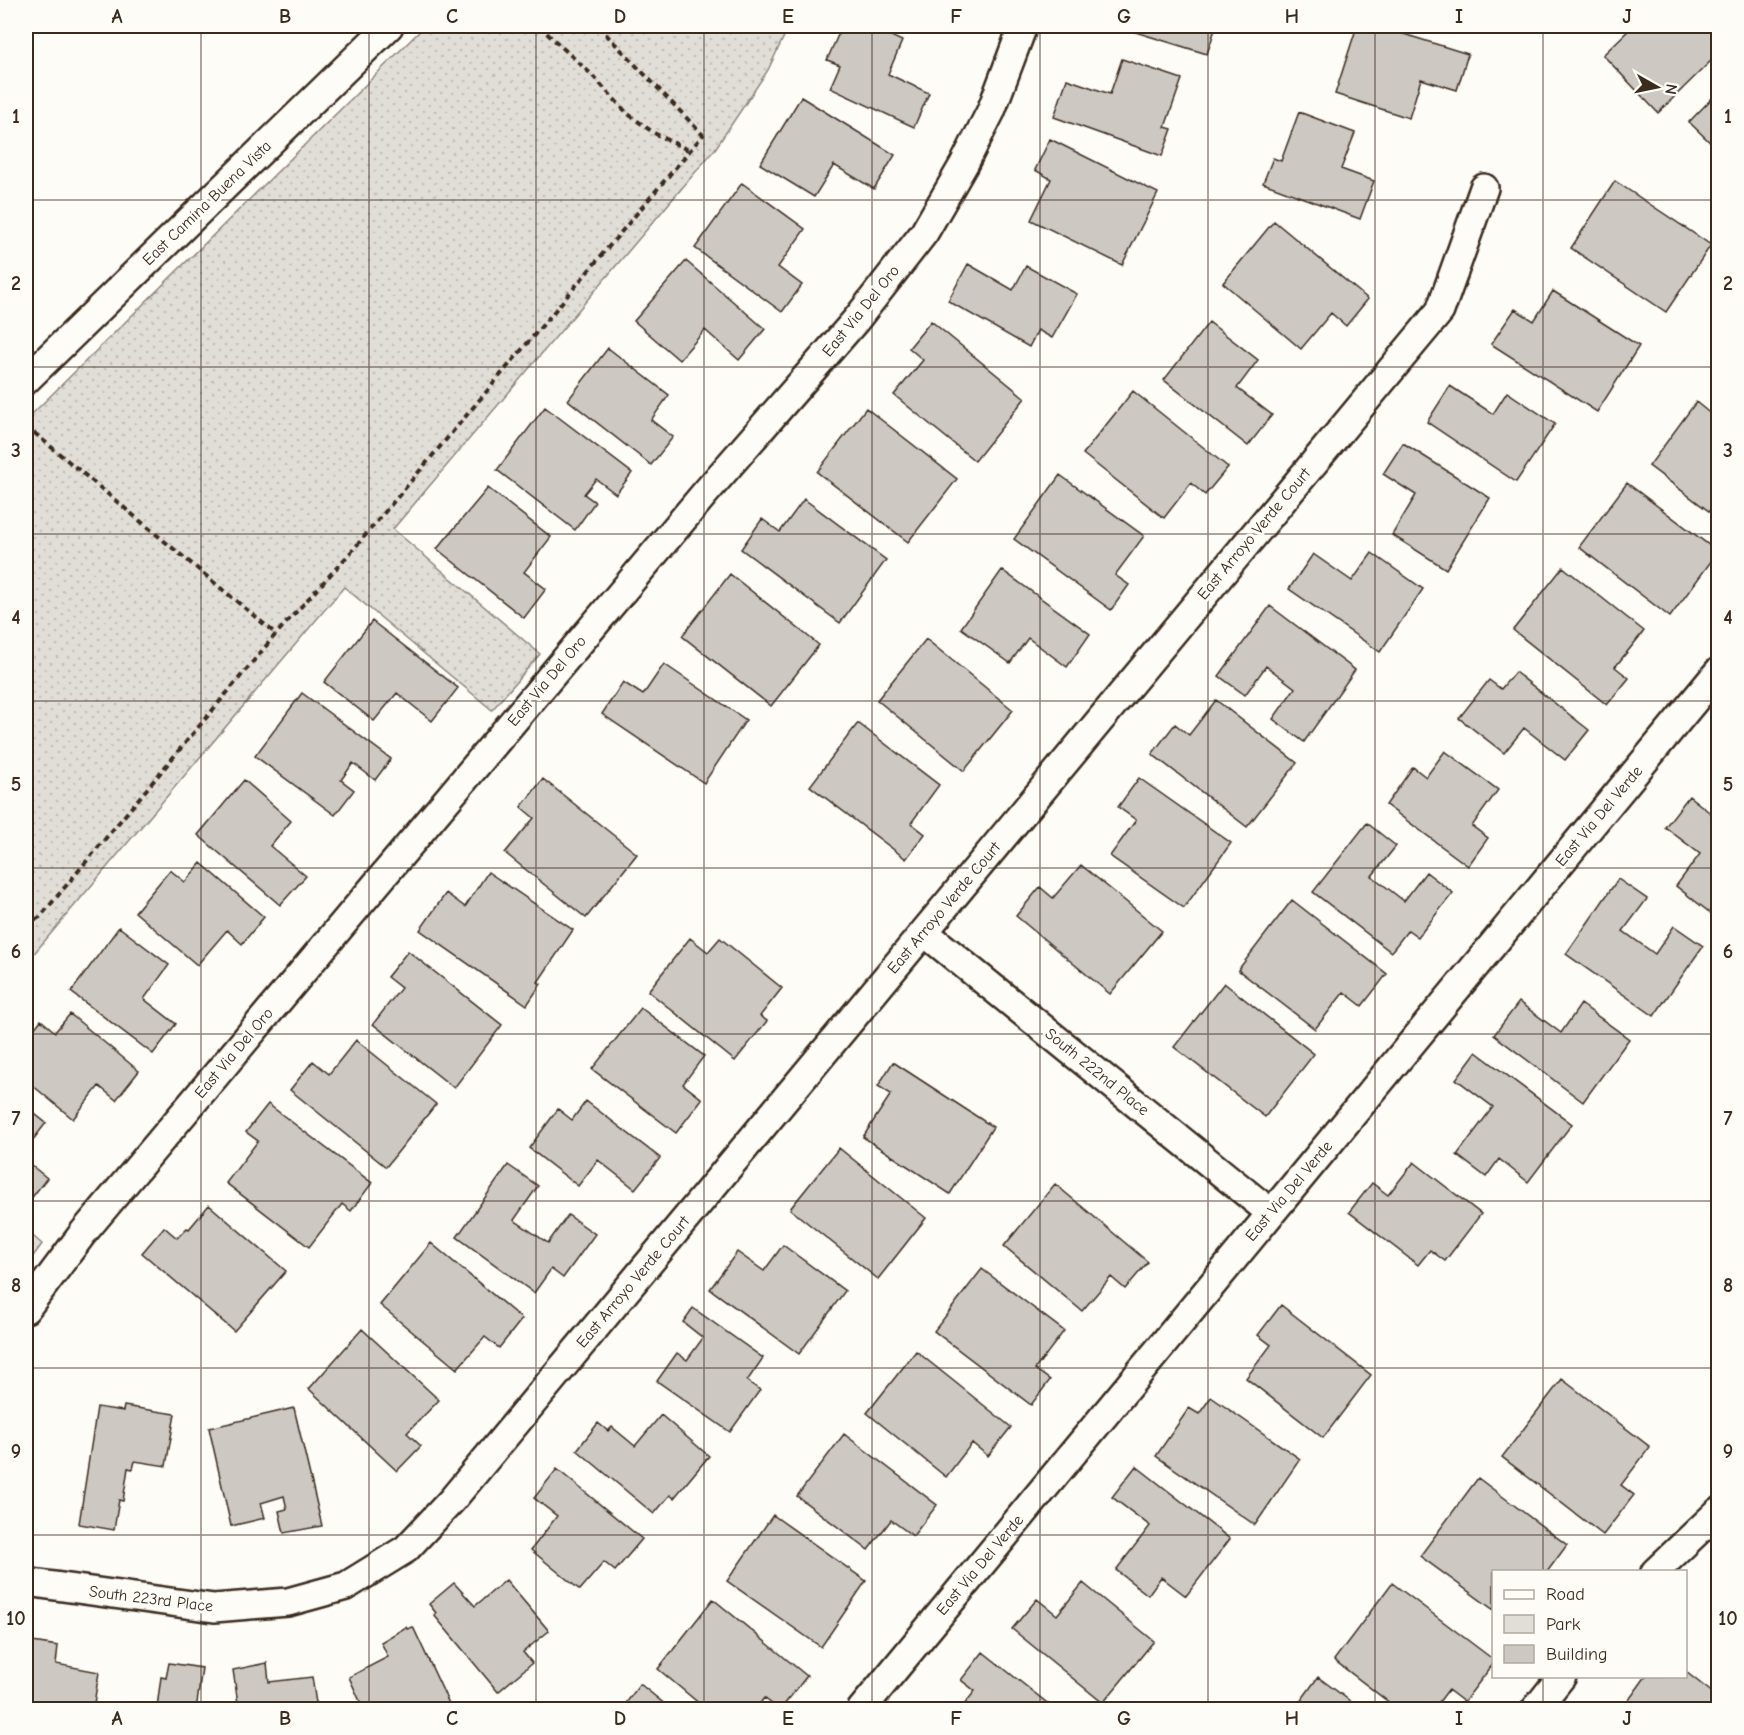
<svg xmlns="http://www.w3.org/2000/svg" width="1744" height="1735" viewBox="0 0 1744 1735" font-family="'Comic Neue',sans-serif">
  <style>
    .green { fill: url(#green-dots); stroke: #8e847a; stroke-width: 1.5 }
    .building { fill: #cdc8c2; stroke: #3b2a1e; stroke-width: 1.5 }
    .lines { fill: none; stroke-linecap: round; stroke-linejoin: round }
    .street-casing { stroke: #3b2a1e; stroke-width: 32 }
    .path { stroke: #3b2a1e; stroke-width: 4; stroke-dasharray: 6 4.5; stroke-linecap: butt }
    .street { stroke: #fdfcf7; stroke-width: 27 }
    .grid { fill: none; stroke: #3b2a1e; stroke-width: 1.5; stroke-opacity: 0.55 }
    .labels { text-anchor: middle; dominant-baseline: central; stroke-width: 6; stroke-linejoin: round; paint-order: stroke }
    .street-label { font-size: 16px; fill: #3b2a1e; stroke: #fdfcf7 }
    .neatline { fill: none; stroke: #3b2a1e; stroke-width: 2 }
    .grid-label { font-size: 20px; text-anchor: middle; font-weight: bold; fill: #3b2a1e }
  </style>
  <defs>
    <pattern id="green-dots" width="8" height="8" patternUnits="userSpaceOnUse" patternTransform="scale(1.5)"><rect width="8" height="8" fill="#e1ded7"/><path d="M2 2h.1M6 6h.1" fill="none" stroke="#c2bfb8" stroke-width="1.8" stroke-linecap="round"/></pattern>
  </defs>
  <rect width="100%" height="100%" fill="#fdfcf7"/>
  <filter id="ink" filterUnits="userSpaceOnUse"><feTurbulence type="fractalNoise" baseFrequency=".0167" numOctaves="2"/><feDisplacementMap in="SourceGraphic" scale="12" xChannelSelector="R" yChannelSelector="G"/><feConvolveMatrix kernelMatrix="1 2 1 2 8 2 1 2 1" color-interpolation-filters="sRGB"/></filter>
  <g filter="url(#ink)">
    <path class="green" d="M425,26H789L768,70L715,149L393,529L540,654L492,710L344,587L26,963V420Z
      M26,1230L42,1244L26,1266Z"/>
    <path class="building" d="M842,26H870L902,41L888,74L929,93L914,127L830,88L840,65L827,60Z
      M1116,26H1216L1207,54Z
      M1357,26H1378L1468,54L1457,90L1421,79L1409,118L1335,94Z
      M1633,26H1716L1718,28V54L1658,113L1603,55Z
      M1122,59L1182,79L1165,127L1172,129L1162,156L1054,117L1067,79L1110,94Z
      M1718,92V150L1689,122Z
      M801,97L895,155L874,189L834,165L814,197L760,164Z
      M1299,112L1355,133L1341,169L1374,181L1360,219L1263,183L1273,158L1281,161Z
      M1050,139L1158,193L1122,265L1031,220L1051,179L1035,170Z
      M1615,181L1711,245L1666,312L1571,248Z
      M742,183L805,229L778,267L802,285L782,312L695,248Z
      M1274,221L1368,299L1346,326L1331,313L1301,349L1223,283Z
      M686,261L765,329L739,360L705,330L679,360L634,321Z
      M968,264L1013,290L1026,266L1077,294L1052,338L1038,330L1029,347L948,301Z
      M1553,291L1639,346L1597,412L1491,344L1515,309L1534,321Z
      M931,321L1025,398L975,461L894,395L923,360L909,348Z
      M1209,322L1258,360L1237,388L1272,415L1248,446L1164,380Z
      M608,348L669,395L651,420L673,437L651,465L568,400Z
      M1450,386L1493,414L1507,392L1555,424L1516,482L1427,422Z
      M1133,391L1228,467L1205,495L1191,483L1164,518L1083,454Z
      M1696,402L1718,420V518L1649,466Z
      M545,407L632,473L616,494L596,479L584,494L595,502L575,530L497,470Z
      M866,408L957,479L908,542L817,472Z
      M1403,443L1490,498L1446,569L1392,535L1416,495L1383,474Z
      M1060,475L1144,536L1115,575L1129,585L1111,610L1014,539Z
      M1627,483L1718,552L1670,617L1579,547Z
      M488,488L551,537L524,572L546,589L524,618L437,549Z
      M804,499L886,560L840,623L741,549L762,519L780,532Z
      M1372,553L1423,589L1380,652L1289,589L1313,554L1352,581Z
      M1563,567L1644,631L1615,667L1629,678L1607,705L1513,630Z
      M1002,570L1090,634L1067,667L1028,638L1010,663L961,628Z
      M730,574L819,645L771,706L682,636Z
      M1270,606L1355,670L1304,742L1273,719L1295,688L1266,666L1245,695L1219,676Z
      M372,621L458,688L432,721L397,693L374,721L324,682Z
      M926,639L1013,710L964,771L877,700Z
      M664,664L746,720L704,783L602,714L623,682L643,695Z
      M1515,672L1589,730L1565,760L1524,728L1504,753L1459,718L1489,680L1501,689Z
      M302,693L391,759L375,780L353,763L341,780L354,790L335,815L255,756Z
      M1216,700L1297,763L1247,827L1152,754L1175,724L1189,735Z
      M858,723L939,785L911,823L925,834L906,859L810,786Z
      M1445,751L1498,790L1472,826L1488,838L1468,866L1386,805L1413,767L1426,777Z
      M1139,778L1231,843L1184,908L1110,856L1136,820L1118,807Z
      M543,779L637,854L586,918L505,853L534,818L521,807Z
      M244,780L291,821L270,846L306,876L280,905L198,835Z
      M1689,796L1718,819V919L1676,886L1700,854L1665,827Z
      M1367,823L1396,846L1372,876L1404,901L1426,872L1453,893L1418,937L1408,930L1391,952L1313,892Z
      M201,863L264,917L242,944L227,930L197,965L135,912L170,870L185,882Z
      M1081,865L1162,931L1110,994L1016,916L1040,887L1053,898Z
      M488,872L573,930L538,982L541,984L527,1005L420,930L446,893L465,907Z
      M1618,879L1647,899L1623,931L1655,954L1674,926L1703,946L1654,1016L1566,954Z
      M1292,900L1387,974L1362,1006L1344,992L1315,1029L1238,970Z
      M119,927L169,965L144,999L176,1024L153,1054L71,992Z
      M690,938L708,952L720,938L782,988L760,1016L767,1021L735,1061L648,991Z
      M408,951L502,1025L454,1088L373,1024L401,988L387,977Z
      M1224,983L1314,1054L1265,1117L1174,1047Z
      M1519,1002L1561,1033L1581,1004L1629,1039L1583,1102L1494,1035Z
      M641,1008L704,1056L683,1084L702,1099L676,1133L592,1069Z
      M70,1014L139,1071L116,1100L99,1086L73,1119L26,1080V1039L41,1020L55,1032Z
      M356,1040L436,1104L386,1167L290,1090L313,1061L329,1074Z
      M1476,1052L1572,1124L1528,1182L1499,1159L1486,1177L1457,1155L1493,1107L1456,1079Z
      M893,1062L993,1127L950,1194L863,1137L891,1094L878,1086Z
      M586,1101L660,1158L635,1189L598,1160L578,1186L529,1148L558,1109L572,1120Z
      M268,1104L372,1183L351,1211L342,1204L309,1247L226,1183L258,1141L246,1132Z
      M26,1107L46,1123L26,1149Z
      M839,1148L926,1218L878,1279L790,1209Z
      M26,1161L47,1178L26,1205Z
      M1414,1162L1481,1214L1445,1261L1430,1250L1418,1265L1349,1212L1372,1183L1388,1195Z
      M508,1165L538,1186L514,1220L548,1243L568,1215L595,1234L563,1278L551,1269L534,1293L457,1237Z
      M1055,1184L1148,1262L1125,1289L1111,1277L1082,1311L1004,1246Z
      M209,1205L286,1271L234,1331L142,1253L164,1227L177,1238L187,1228L189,1229Z
      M431,1243L522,1319L499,1348L485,1337L457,1369L380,1305Z
      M783,1245L845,1291L799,1354L710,1289L737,1252L764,1271Z
      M982,1269L1064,1331L1035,1369L1050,1380L1031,1405L934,1331Z
      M1281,1305L1371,1375L1323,1438L1246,1378L1271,1345L1258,1335Z
      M693,1308L763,1358L747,1381L760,1390L730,1432L657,1381L677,1353L687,1360L703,1338L683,1322Z
      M362,1329L439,1400L407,1433L421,1446L397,1471L309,1389Z
      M916,1351L1011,1427L988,1456L972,1443L946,1477L867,1413Z
      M1562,1379L1650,1447L1621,1485L1634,1495L1603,1535L1502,1457Z
      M1211,1397L1300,1459L1255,1525L1156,1456L1189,1408L1199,1414Z
      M124,1406L175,1414L166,1466L135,1461L133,1469L128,1468L123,1501L119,1500L114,1530L79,1524L97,1407L123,1411Z
      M294,1408L322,1526L284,1533L279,1511L287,1509L284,1496L261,1503L265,1518L231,1526L209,1428Z
      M661,1415L709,1456L674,1498L670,1495L654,1514L577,1450L598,1423L608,1431L612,1427L635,1446Z
      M844,1434L937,1505L913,1536L891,1520L868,1550L797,1496Z
      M1136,1466L1230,1539L1186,1596L1161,1577L1148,1595L1116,1570L1150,1526L1112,1497Z
      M557,1469L642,1539L615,1571L604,1562L580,1590L531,1550L557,1516L534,1498Z
      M1478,1478L1567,1545L1547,1572H1494V1610L1420,1556Z
      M773,1515L866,1581L821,1647L727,1581Z
      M506,1580L549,1631L523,1652L532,1663L498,1692L434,1615L436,1613L429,1604L454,1583L475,1606Z
      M1083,1583L1154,1641L1103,1703L1012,1629L1037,1599L1057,1615Z
      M1392,1583L1494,1660V1663L1464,1702L1448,1690L1433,1710H1399L1334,1660Z
      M713,1599L807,1676L780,1710L764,1698L755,1710H707L658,1669Z
      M406,1627L407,1629L413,1627L452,1710H364L349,1677L388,1657L381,1642Z
      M26,1641L58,1646L56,1664L99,1672L93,1710H26Z
      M983,1652L1056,1710H960L975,1691L961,1680Z
      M169,1663L202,1668L196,1710H148V1705L157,1707L161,1677L166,1678Z
      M267,1663L269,1682L312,1677L317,1710H239L233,1670Z
      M1686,1672L1718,1697V1710H1640L1628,1701L1646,1676H1686Z
      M1318,1677L1362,1710H1294Z
      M640,1684L672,1710H621Z"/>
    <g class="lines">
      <defs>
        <path id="street" d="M26,380L389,26
          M924,932L1271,1213
          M26,1309L83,1233L706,492L856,320L924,233L964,164L991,111L1023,26
          M1655,1572L1718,1512
          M26,1582L214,1608L288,1602L346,1586L406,1549L452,1500L1440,311L1484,188
          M861,1710L1718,672
          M1535,1710L1562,1676"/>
      </defs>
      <use href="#street" class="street-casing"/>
      <path class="path" d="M539,26L591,74L628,114L654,133L690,151
        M26,426L276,634
        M26,925L40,917L276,634L352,551L703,135L598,26"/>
      <use href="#street" class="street"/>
    </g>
  </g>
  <path class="grid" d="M201,26V1710M369,26V1710M536,26V1710M704,26V1710M872,26V1710M1040,26V1710M1208,26V1710M1375,26V1710M1543,26V1572M26,200H1718M26,367H1718M26,534H1718M26,701H1718M26,868H1718M26,1034H1718M26,1201H1718M26,1368H1718M26,1535H1718M1543,1676V1710"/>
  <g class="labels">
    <g class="street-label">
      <text transform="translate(207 203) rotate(-44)">East Camina Buena Vista</text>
      <text transform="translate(861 311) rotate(-51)">East Via Del Oro</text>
      <text transform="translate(1254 534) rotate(-50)">East Arroyo Verde Court</text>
      <text transform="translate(547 681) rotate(-50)">East Via Del Oro</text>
      <text transform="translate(1599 816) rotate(-50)">East Via Del Verde</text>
      <text transform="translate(944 908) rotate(-50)">East Arroyo Verde Court</text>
      <text transform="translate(234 1053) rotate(-50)">East Via Del Oro</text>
      <text transform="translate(1097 1072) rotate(39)">South 222nd Place</text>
      <text transform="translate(1289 1191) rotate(-50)">East Via Del Verde</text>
      <text transform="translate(633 1282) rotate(-50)">East Arroyo Verde Court</text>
      <text transform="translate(980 1565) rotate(-50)">East Via Del Verde</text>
      <text transform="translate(151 1599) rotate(7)">South 223rd Place</text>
    </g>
  </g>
  <rect width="1744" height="1735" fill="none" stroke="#fdfcf7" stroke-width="66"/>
  <rect x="1492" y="1570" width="195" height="108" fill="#fdfcf7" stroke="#afa8a0" stroke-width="1.5"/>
  <rect x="1504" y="1590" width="30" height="9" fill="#fdfcf7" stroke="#afa8a0" stroke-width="1.5"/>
  <text x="1546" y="1600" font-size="18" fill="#3b2a1e">Road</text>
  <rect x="1504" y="1615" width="30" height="18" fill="#e1ded7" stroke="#afa8a0" stroke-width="1.5"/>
  <text x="1546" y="1630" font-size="18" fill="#3b2a1e">Park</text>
  <rect x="1504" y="1645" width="30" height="18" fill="#cdc8c2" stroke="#afa8a0" stroke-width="1.5"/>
  <text x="1546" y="1660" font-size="18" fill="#3b2a1e">Building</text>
  <g transform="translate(1657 87) rotate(99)" stroke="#fdfcf7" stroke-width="4.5" paint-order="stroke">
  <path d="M0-4.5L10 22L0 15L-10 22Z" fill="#3b2a1e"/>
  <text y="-9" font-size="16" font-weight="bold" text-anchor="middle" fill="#3b2a1e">N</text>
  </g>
  <rect x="33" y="33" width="1678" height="1669" class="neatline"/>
  <g class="grid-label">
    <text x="117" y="23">A</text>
    <text x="285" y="23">B</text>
    <text x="452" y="23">C</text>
    <text x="620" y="23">D</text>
    <text x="788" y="23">E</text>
    <text x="956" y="23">F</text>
    <text x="1124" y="23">G</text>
    <text x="1292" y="23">H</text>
    <text x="1459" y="23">I</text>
    <text x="1627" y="23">J</text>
    <text x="16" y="123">1</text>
    <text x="1728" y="123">1</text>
    <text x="16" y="290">2</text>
    <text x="1728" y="290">2</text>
    <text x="16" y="457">3</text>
    <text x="1728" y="457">3</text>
    <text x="16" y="624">4</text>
    <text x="1728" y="624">4</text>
    <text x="16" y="791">5</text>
    <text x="1728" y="791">5</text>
    <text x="16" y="958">6</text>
    <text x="1728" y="958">6</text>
    <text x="16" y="1125">7</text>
    <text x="1728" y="1125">7</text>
    <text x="16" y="1292">8</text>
    <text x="1728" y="1292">8</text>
    <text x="16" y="1458">9</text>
    <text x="1728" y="1458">9</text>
    <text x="16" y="1625">10</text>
    <text x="1728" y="1625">10</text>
    <text x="117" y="1725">A</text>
    <text x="285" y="1725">B</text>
    <text x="452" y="1725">C</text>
    <text x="620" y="1725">D</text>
    <text x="788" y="1725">E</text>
    <text x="956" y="1725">F</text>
    <text x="1124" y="1725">G</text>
    <text x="1292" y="1725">H</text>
    <text x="1459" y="1725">I</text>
    <text x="1627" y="1725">J</text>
  </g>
</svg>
